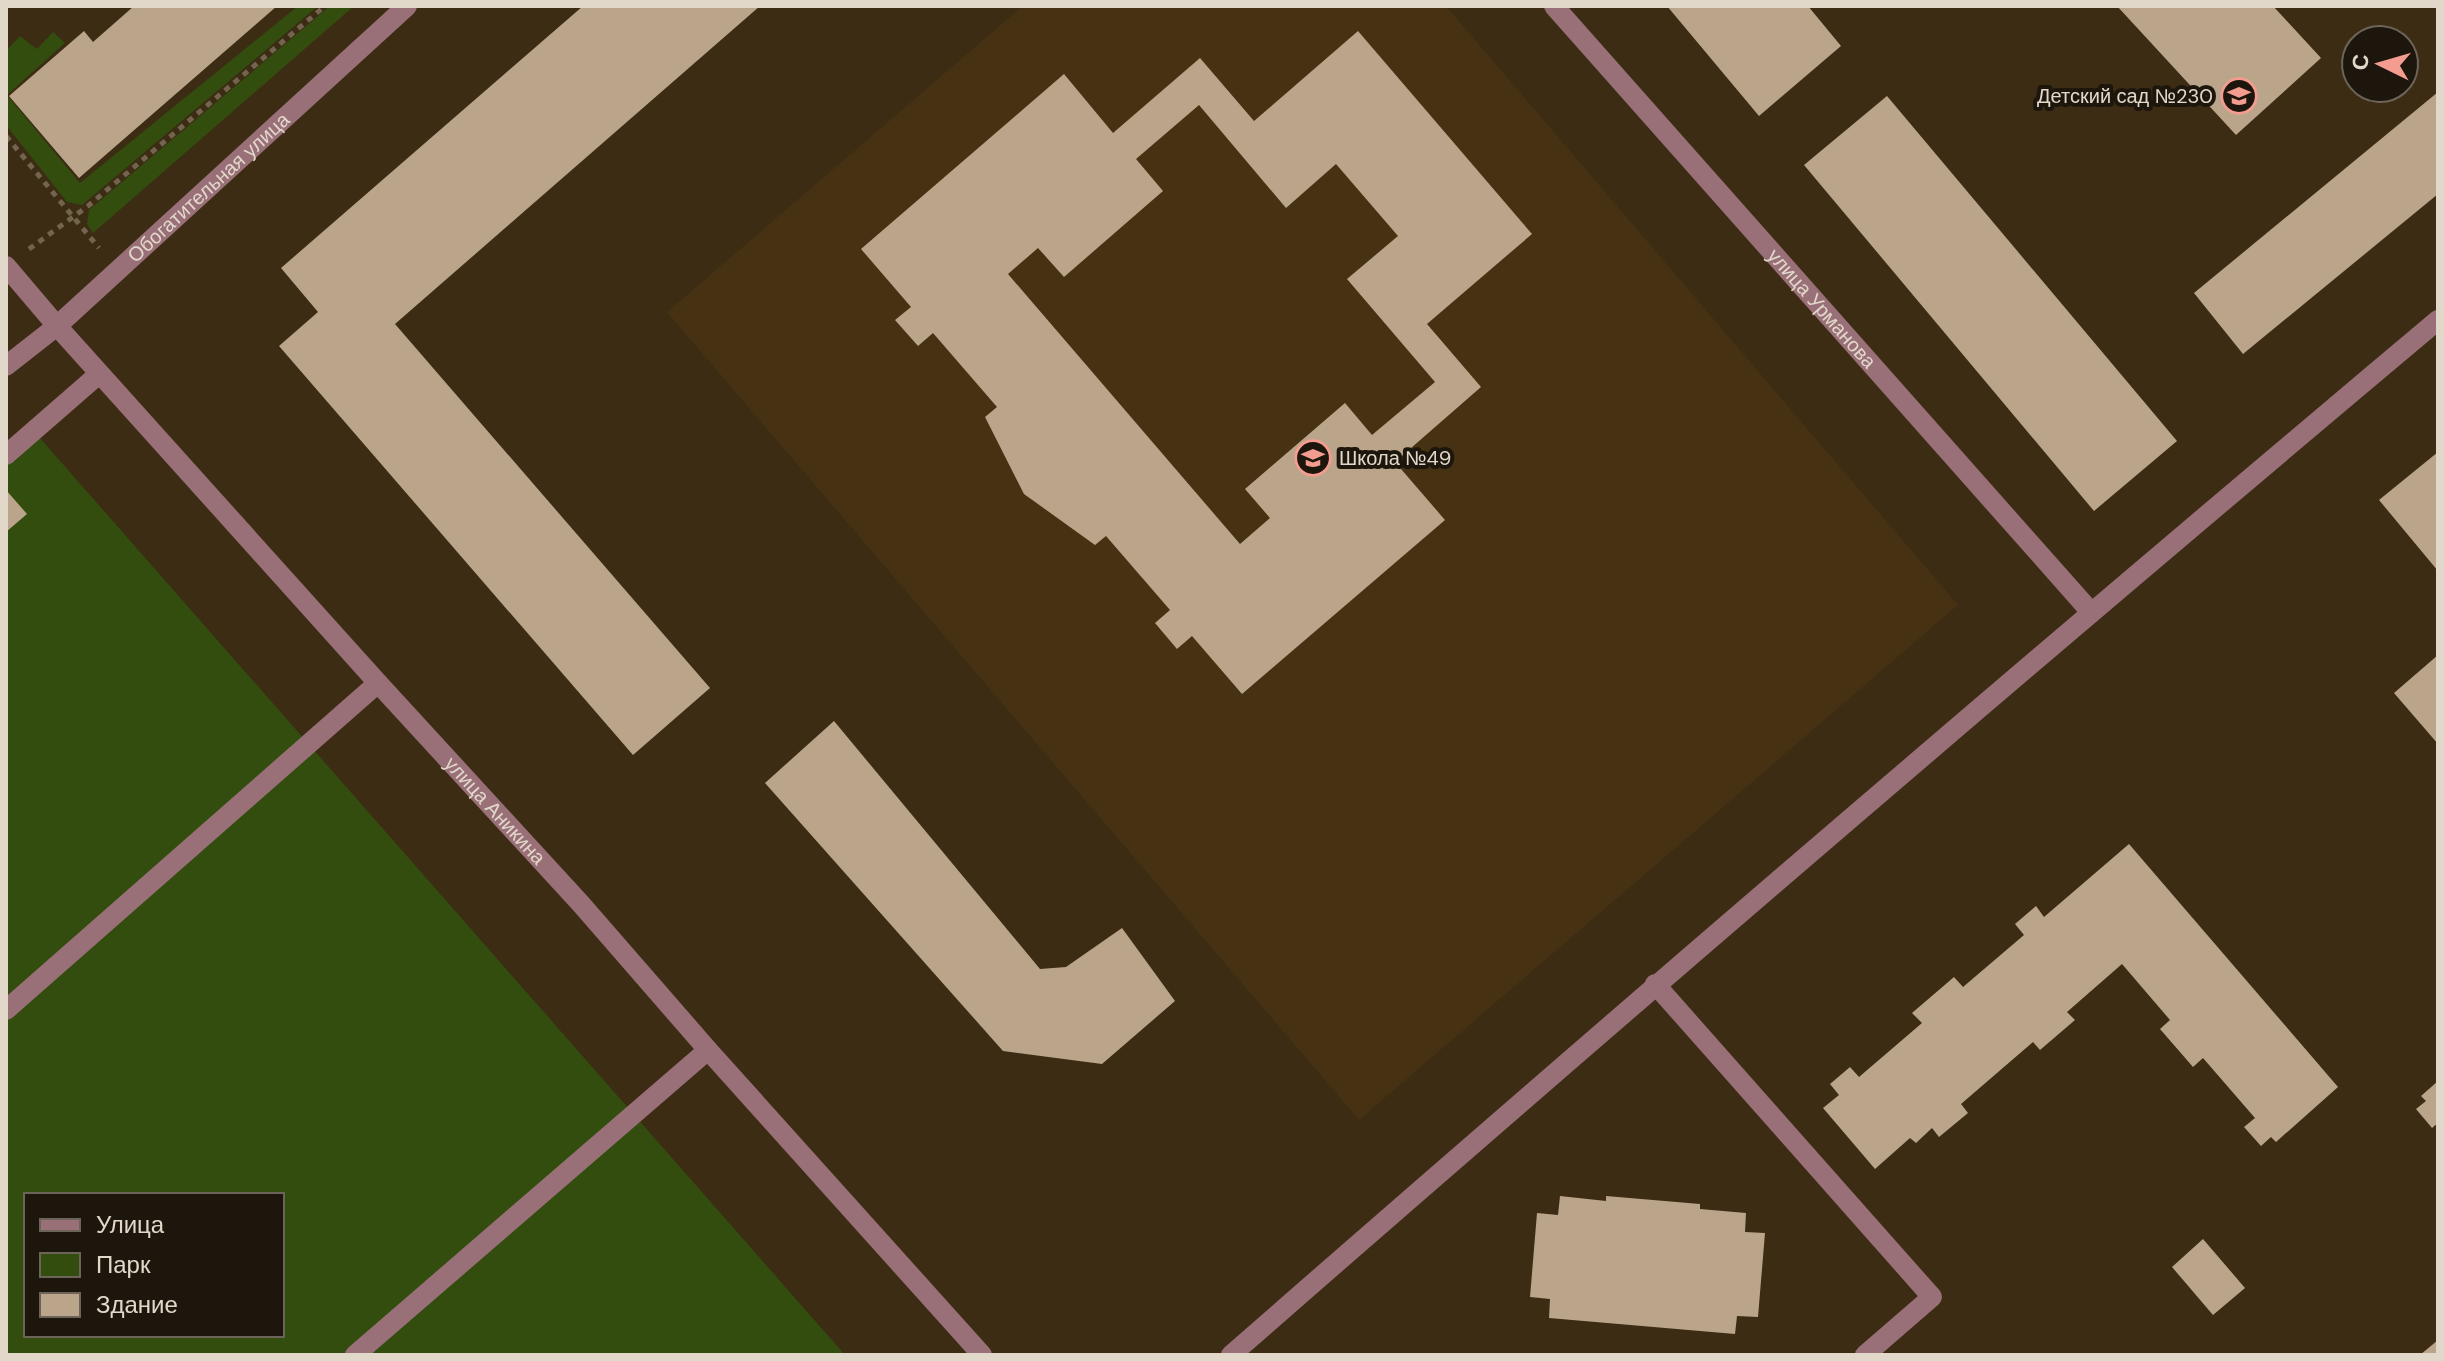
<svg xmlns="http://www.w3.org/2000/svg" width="2444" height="1361" viewBox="0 0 2444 1361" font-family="'DM Sans',sans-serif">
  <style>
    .built { fill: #463213 }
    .green { fill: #334d0f; fill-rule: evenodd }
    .building { fill: #baa58a; fill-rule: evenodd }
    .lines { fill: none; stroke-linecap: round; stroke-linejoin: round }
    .path { stroke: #72644f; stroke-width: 5; stroke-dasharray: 6 6; stroke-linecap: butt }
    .minor { stroke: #996f78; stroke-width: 20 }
    .labels { text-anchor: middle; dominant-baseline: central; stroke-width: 8; stroke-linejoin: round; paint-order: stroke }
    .poi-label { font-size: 20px; fill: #e2d8ca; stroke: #1d160c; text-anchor: end }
    .street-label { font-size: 20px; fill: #e2d8ca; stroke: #1d160c }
  </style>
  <rect width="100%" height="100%" fill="#3c2c14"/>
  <path class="built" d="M1023,6H1446L1958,605L1359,1120L667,312Z"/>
  <path class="green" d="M298,6H318L82,205L67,202L6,125V51L20,36L37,49L53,32L65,43L7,95L80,183Z
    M330,6H354L93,233L87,224L89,210Z
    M32,429L845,1355H6V451ZM26,1195H282V1335H26Z"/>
  <path class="building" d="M134,6H277L79,178L9,96L84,31L93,42Z
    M583,6H760L395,324L710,688L633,755L279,346L318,312L281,268Z
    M1667,6H1808L1841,46L1759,116Z
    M2117,6H2273L2321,58L2236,135Z
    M1358,31L1532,234L1427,324L1481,387L1395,462L1445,520L1242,694L1192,636L1177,649L1155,623L1170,610L1106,536L1095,545L1024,494L985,417L997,407L933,333L918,346L895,320L911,307L861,249L1064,74L1113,133L1200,58L1254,121ZM1199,105L1286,208L1336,164L1398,236L1347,279L1435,382L1372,435L1345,403L1245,489L1270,518L1240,544L1008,274L1038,248L1064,277L1163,191L1136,159Z
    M2438,92V194L2243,354L2194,293Z
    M1887,96L2177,441L2094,511L1804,165Z
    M2438,452V571L2379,500Z
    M6,490L27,514L6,532Z
    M2438,655V744L2394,693Z
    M834,721L1040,969L1066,967L1122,928L1175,1001L1102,1064L1003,1051L765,783Z
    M2129,844L2338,1087L2276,1142L2271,1137L2261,1146L2244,1127L2255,1118L2203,1058L2193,1067L2160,1029L2170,1020L2122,964L2067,1012L2075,1020L2040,1050L2033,1042L1961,1104L1968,1113L1939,1137L1932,1128L1916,1143L1910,1138L1875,1169L1823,1108L1839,1095L1830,1084L1850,1067L1859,1077L1922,1023L1912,1013L1954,977L1963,987L2024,935L2015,924L2036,906L2044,917Z
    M2438,1081V1123L2432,1128L2416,1109L2426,1101L2421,1096Z
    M1560,1196L1606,1201V1196L1700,1204V1209L1746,1213L1745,1232L1765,1233L1758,1317L1737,1316L1735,1334L1549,1318L1550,1299L1530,1297L1537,1213L1558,1215Z
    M2203,1239L2245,1288L2213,1315L2172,1267Z
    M2438,1340V1355H2420Z"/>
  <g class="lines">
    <path class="path" d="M6,136L99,248
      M29,249L88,206L325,6"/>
    <g class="minor">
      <path id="s1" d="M1554,6L2090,611"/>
      <path id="s2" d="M6,266L57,326L378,683L581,904L708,1050L982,1355"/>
      <path id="s3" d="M6,366L57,326L407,6"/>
      <path d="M6,455L99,374"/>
      <path d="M1655,984L1932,1297L1865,1355"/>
      <path d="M6,1010L378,683"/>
      <path d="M355,1355L708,1050"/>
      <path d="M1231,1355C1630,1006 2032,661 2438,320"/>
    </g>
  </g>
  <defs>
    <symbol id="school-ring" viewBox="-11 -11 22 22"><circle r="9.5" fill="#1d160c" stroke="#f59c90" stroke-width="1.5"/><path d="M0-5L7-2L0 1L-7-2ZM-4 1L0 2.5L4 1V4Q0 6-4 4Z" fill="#f59c90"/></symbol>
  </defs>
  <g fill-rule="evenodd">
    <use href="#school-ring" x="2219" y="76" width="40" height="40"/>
    <use href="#school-ring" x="1293" y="438" width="40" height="40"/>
  </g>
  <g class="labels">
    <g class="poi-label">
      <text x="2213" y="96">Детский сад №230</text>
      <text x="1339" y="458" text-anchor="start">Школа №49</text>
    </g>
    <g class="street-label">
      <text stroke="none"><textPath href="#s3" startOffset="270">Обогатительная улица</textPath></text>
      <text stroke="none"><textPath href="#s1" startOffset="404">улица Урманова</textPath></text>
      <text stroke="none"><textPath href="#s2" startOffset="732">улица Аникина</textPath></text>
    </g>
  </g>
  <rect width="2444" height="1361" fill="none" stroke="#e2d8ca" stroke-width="16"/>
  <rect x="24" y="1193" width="260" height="144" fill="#1d160c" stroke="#6c6458" stroke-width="2"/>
  <rect x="40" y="1219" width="40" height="12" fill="#996f78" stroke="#6c6458" stroke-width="2"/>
  <text x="96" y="1233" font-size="24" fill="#e2d8ca">Улица</text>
  <rect x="40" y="1253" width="40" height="24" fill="#334d0f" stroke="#6c6458" stroke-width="2"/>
  <text x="96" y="1273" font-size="24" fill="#e2d8ca">Парк</text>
  <rect x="40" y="1293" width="40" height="24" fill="#baa58a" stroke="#6c6458" stroke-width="2"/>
  <text x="96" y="1313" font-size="24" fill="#e2d8ca">Здание</text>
  <g transform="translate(2380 64) rotate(275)"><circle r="38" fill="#1d160c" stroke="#6c6458" stroke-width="2"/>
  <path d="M0-6L14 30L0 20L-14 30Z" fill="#f59c90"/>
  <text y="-12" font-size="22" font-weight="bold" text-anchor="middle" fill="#e2d8ca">С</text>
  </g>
</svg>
